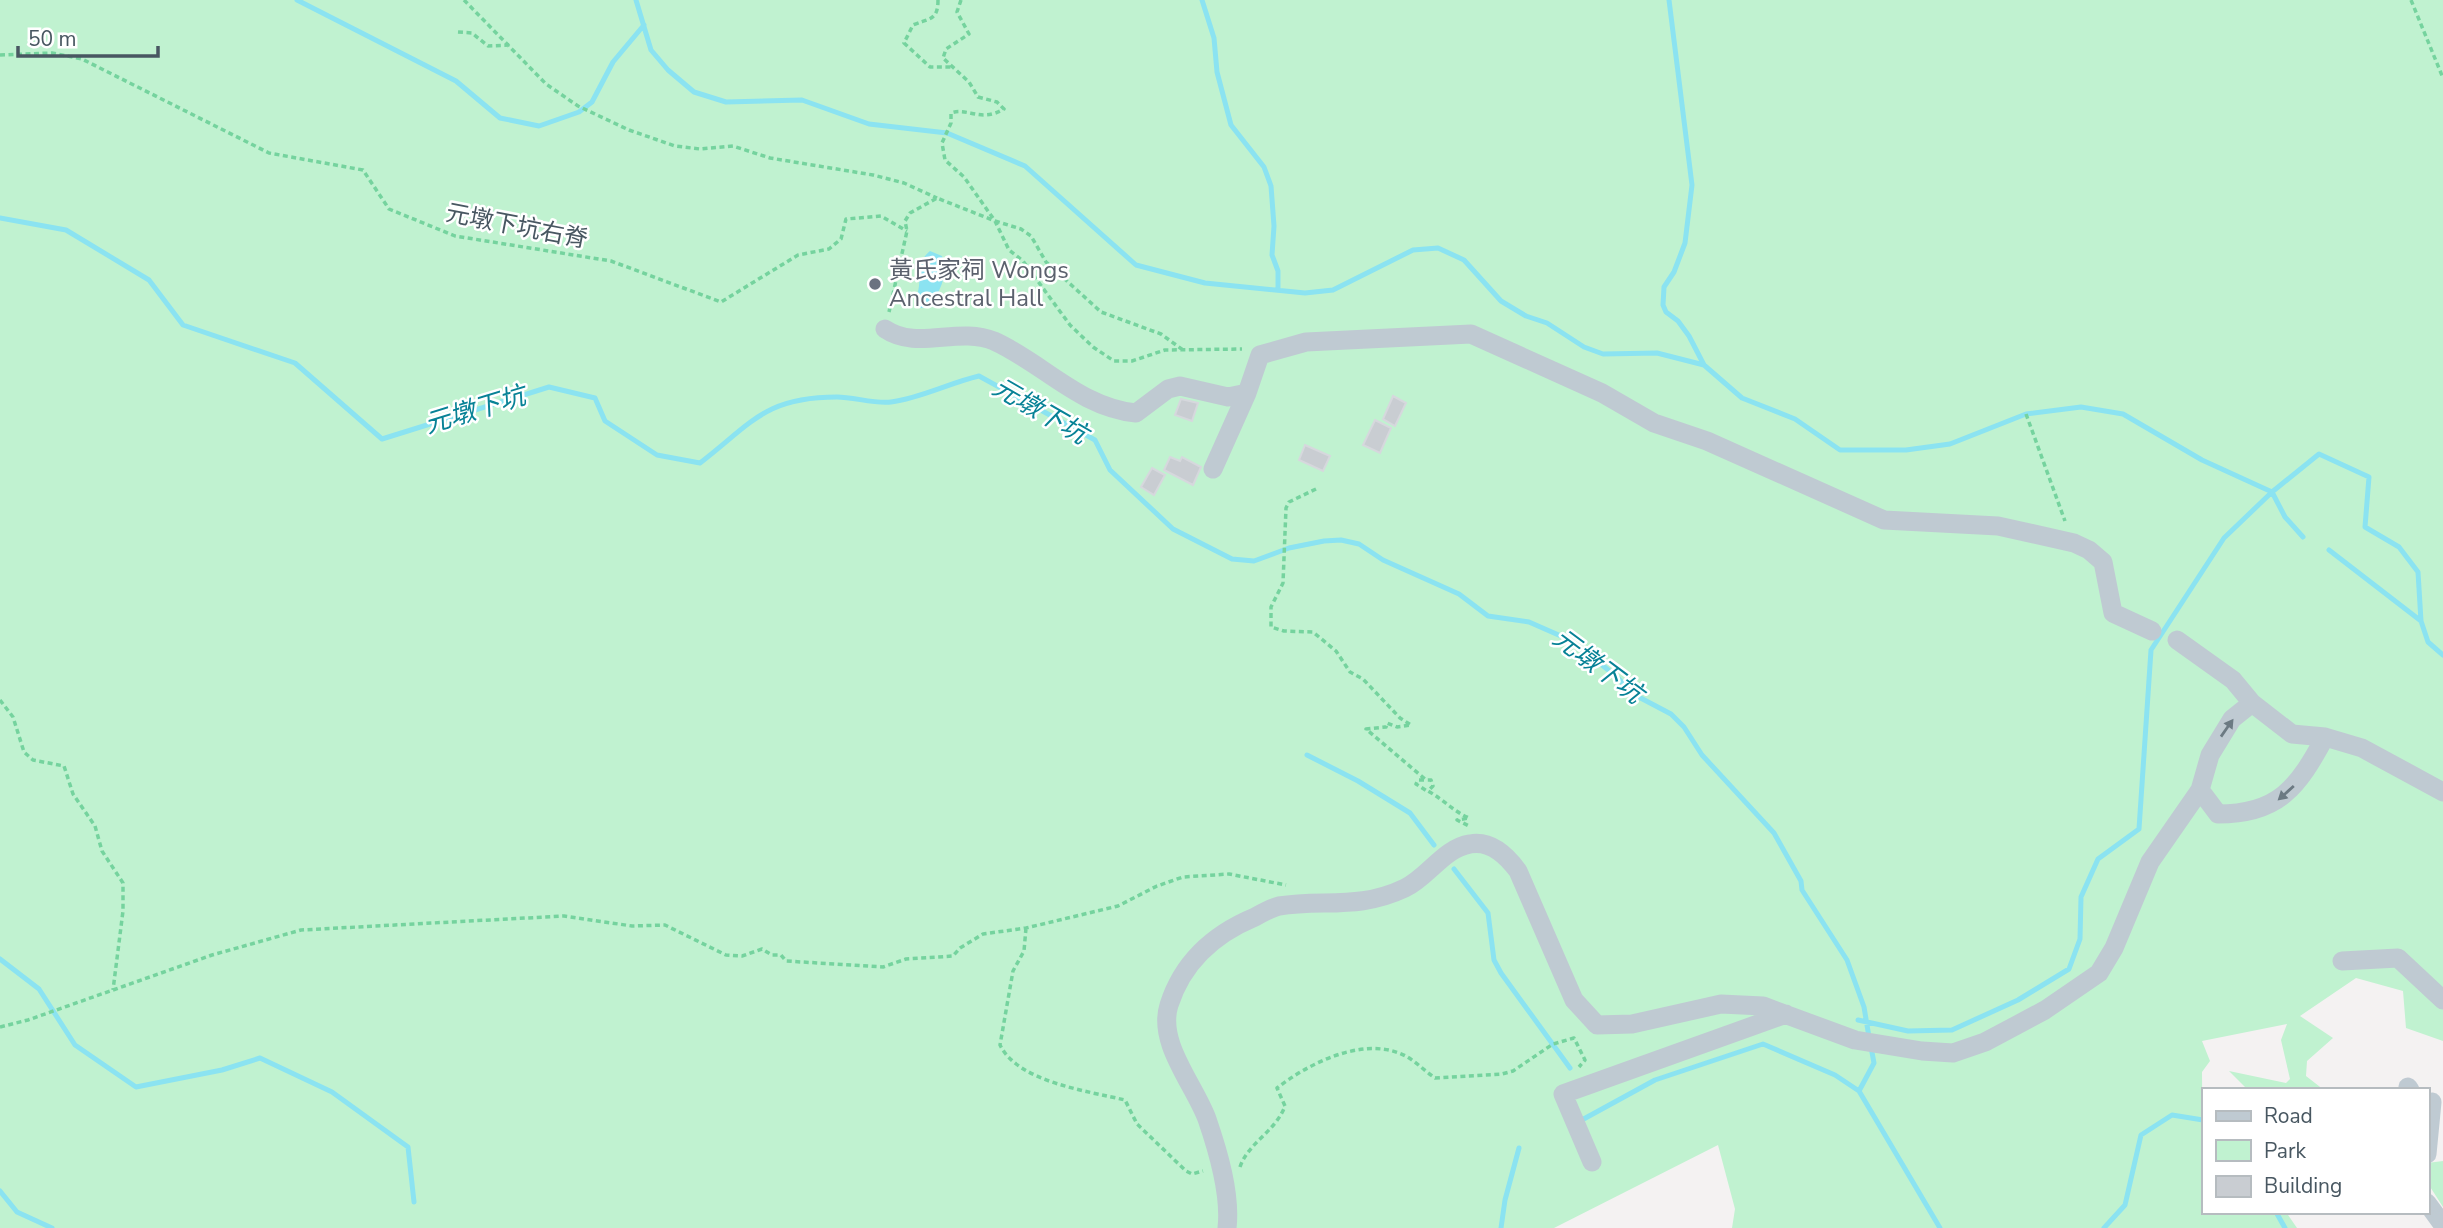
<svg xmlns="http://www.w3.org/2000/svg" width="2443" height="1228" viewBox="0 0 2443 1228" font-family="'Nunito Sans','Noto Sans TC',sans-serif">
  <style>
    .green { fill: #c0f2d0 }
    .water { fill: #8be3f1 }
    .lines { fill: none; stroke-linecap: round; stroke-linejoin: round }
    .stream { stroke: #8be3f1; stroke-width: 5 }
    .building { fill: #c9cdd2; stroke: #d6d8dd; stroke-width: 2 }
    .path { stroke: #75d39e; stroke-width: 3.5; stroke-dasharray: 5 3.5; stroke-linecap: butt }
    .minor { stroke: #bfcad2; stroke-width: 19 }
    .oneway { fill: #6c7a83 }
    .worship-dot { fill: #6b7280; stroke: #fff; stroke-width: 2.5 }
    .labels { text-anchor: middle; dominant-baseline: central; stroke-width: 5; stroke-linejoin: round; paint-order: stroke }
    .street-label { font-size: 24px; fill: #485761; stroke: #fff }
    .worship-label { font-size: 24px; fill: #5b616d; stroke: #fff; text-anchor: start }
    .water-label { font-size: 26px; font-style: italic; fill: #078296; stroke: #fff }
  </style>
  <rect width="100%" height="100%" fill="#f4f2f2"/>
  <path class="green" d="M0,0H2443V1041L2406,1028L2403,991L2356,978L2300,1016L2333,1038L2307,1061L2306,1076L2324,1090H2248L2229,1071L2286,1083L2290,1079L2281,1040L2287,1024L2202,1041L2210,1061L2202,1072L2203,1212H2286L2297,1228H1732L1735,1209L1718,1145L1554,1228H0Z
    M2443,1161V1207L2427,1182V1163Z"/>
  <path class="water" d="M930,251L942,256C949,275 940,293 927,308H918L914,301C925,285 913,264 930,251Z"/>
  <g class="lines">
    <path class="stream" d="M297,0L456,81L500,118L539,126L579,112L592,102L613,62L644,25
      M636,0L651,50L668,70L694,92L726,102L802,100L869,124L947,133L1025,166L1136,265L1205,283L1305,293L1333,290L1413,250L1438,248L1464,260L1501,301L1526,316L1547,323L1584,347L1603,354L1657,353L1704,365L1742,398L1795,419L1840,450H1906L1950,444L2026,414L2081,407L2123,414L2202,460L2272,492L2285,517L2303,537
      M1202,0L1214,38L1217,72L1231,125L1264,167L1271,186L1274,226L1272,255L1278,271V288
      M1669,0L1692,185L1685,243L1674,272L1664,287L1663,305L1666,312L1678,321L1689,336L1704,365
      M0,218L66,230L149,280L183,325L295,363L382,439L549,387L595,398L605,421L657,455L700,463C752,423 765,397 837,397C854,397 874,404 891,402C921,398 949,383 979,376L1095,440L1110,470L1173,529L1232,559L1254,561L1289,548L1324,541L1341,540L1359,544L1383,560L1459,594L1488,616L1529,622L1570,640L1616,676L1633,694L1671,714L1684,727L1702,755L1774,833L1801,881L1802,890L1847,960L1864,1007L1869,1037
      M2329,550L2421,621L2428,642L2443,655
      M1307,755L1358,781L1410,813L1434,845
      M1454,869L1488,913L1494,960L1501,973L1570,1068
      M0,959L39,989L75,1045L136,1087L222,1070L260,1058L332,1092L408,1147L414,1202
      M1858,1020L1908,1031L1952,1030L2018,1000L2069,969L2080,939L2081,897L2098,859L2139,829L2151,650L2224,538L2272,492L2319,454L2369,477L2365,527L2399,547L2418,572L2421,621
      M1859,1091L1874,1063L1871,1047
      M1580,1121L1655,1080L1763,1044L1835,1075L1859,1091L1940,1228
      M0,1191L17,1212L52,1228
      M2276,1212L2285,1228
      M1501,1228L1505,1200L1519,1148
      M2104,1228L2125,1205L2141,1135L2172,1115L2203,1120"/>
  </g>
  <path class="building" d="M1393,396L1406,403L1395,426L1383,419Z
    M1181,399L1198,403L1192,421L1175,415Z
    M1375,420L1391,428L1380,453L1363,445Z
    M1305,445L1330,456L1323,471L1299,460Z
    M1170,457L1180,461L1182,457L1201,467L1193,485L1164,470Z
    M1152,468L1165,475L1154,495L1141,487Z"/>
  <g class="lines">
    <path class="path" d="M464,0L546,84L578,106L629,130L675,146L700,149L733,146L770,158L873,175L904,183L937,198
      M938,0C938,21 929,18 913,25L904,43L930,67H951
      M961,0L957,12L969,34L946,49L943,58L969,82L978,97L997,102L1004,109C980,123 968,107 951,113V123L942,143L945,160L964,177L995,221L1021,229L1031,236L1046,262L1101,312L1161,334L1183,350
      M2411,0L2443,78
      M458,32L472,33L488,46L511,45
      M0,55L52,53L82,59L269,153L363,170L389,209L455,236L611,261L721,302L798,255L829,249L841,239L846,219L881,216L907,231
      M889,312L907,231L905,221L910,213L937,198L995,221L1009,250L1023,261L1070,325L1093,347L1114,361H1132L1165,350L1242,349
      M2026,414L2065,521
      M1316,489L1289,502L1286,508L1283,583L1271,607V627L1284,631L1313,632L1336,651L1350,672L1363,679L1400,718L1411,725L1397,727L1387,723L1386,727L1366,729L1426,780H1431L1433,786L1428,791C1444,800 1453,811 1469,818L1457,820L1469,826
      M0,700L13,717L24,752L33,760L64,766L73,794L95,826L102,851L123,883V911L113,990
      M1424,780H1418L1416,784L1427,791
      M1026,928L1024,951L1013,971L1000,1045C1018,1082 1087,1091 1125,1100L1137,1124L1186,1171L1192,1174L1203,1171
      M0,1027L28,1020L212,955L301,930L564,916L632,926L665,925L726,955L742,956L762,949L772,955H781L786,961L883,967L906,959L953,956L960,948L983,934L1026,928L1118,906L1157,886L1183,877L1229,874L1286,885
      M1240,1167C1248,1143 1276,1131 1285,1106L1277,1088C1308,1064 1359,1038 1399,1053C1413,1058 1423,1070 1435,1078L1502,1074L1513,1071L1553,1044L1574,1038L1585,1060L1579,1067"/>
    <path class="minor" d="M885,329C917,351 958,326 994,341C1043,363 1079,407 1136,413L1168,389L1180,386L1228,397L1247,393L1260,355L1306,342L1471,334L1602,393L1654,423L1707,441L1884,520L1998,526L2074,543L2089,550L2103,562L2113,613L2152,631
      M1213,469L1247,393
      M2177,640L2233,680L2252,703
      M2200,790L2218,814C2279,814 2298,787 2325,737
      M2342,961L2398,958L2443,1000
      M2408,1087L2410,1090
      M2427,1154L2432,1102
      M1592,1162L1563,1094L1786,1014
      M2427,1203L2443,1225
      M1227,1228C1231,1194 1218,1151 1207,1119C1194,1084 1157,1043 1169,1005C1183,961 1214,934 1255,917C1262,913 1271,908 1279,906C1324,899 1359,910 1405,888C1428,877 1444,848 1470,844C1491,840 1507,856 1518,871L1574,1000L1597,1025L1632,1024L1721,1004L1763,1006L1855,1040L1922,1051L1953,1053L1985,1042L2045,1010L2099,973L2114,948L2150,862L2200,790L2210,755L2232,719L2252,703L2292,734L2325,737L2362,748L2443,792"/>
  </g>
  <defs><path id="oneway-solid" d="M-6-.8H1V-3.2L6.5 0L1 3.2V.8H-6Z" transform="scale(1.75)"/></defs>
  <g class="oneway">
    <use href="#oneway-solid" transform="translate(2227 728) rotate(-55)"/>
    <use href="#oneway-solid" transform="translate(2286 793) rotate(138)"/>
  </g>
  <circle class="worship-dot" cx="875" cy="284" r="7"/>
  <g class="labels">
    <g class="street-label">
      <text transform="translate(517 226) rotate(11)">元墩下坑右脊</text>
    </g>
    <g class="worship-label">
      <text x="889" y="270">黃氏家祠 Wongs<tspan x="889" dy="28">Ancestral Hall</tspan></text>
    </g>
    <g class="water-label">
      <text transform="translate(475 410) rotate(-17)">元墩下坑</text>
      <text transform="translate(1040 411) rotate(30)">元墩下坑</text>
      <text transform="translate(1598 666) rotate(37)">元墩下坑</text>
    </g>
  </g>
  <rect x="2202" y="1088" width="228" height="126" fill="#ffffff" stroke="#b6bcc0" stroke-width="2"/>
  <rect x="2216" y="1111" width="35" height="10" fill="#bfcad2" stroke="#b6bcc0" stroke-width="2"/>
  <text x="2264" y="1123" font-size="21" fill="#485761">Road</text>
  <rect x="2216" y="1140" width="35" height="21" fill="#c0f2d0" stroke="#b6bcc0" stroke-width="2"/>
  <text x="2264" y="1158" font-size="21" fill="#485761">Park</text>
  <rect x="2216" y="1176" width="35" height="21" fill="#c9cdd2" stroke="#b6bcc0" stroke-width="2"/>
  <text x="2264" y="1193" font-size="21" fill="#485761">Building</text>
  <path d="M18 46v10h140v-10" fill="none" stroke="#485761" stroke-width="3.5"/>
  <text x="28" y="46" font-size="21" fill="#485761" stroke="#ffffff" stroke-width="5" paint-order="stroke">50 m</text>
</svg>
